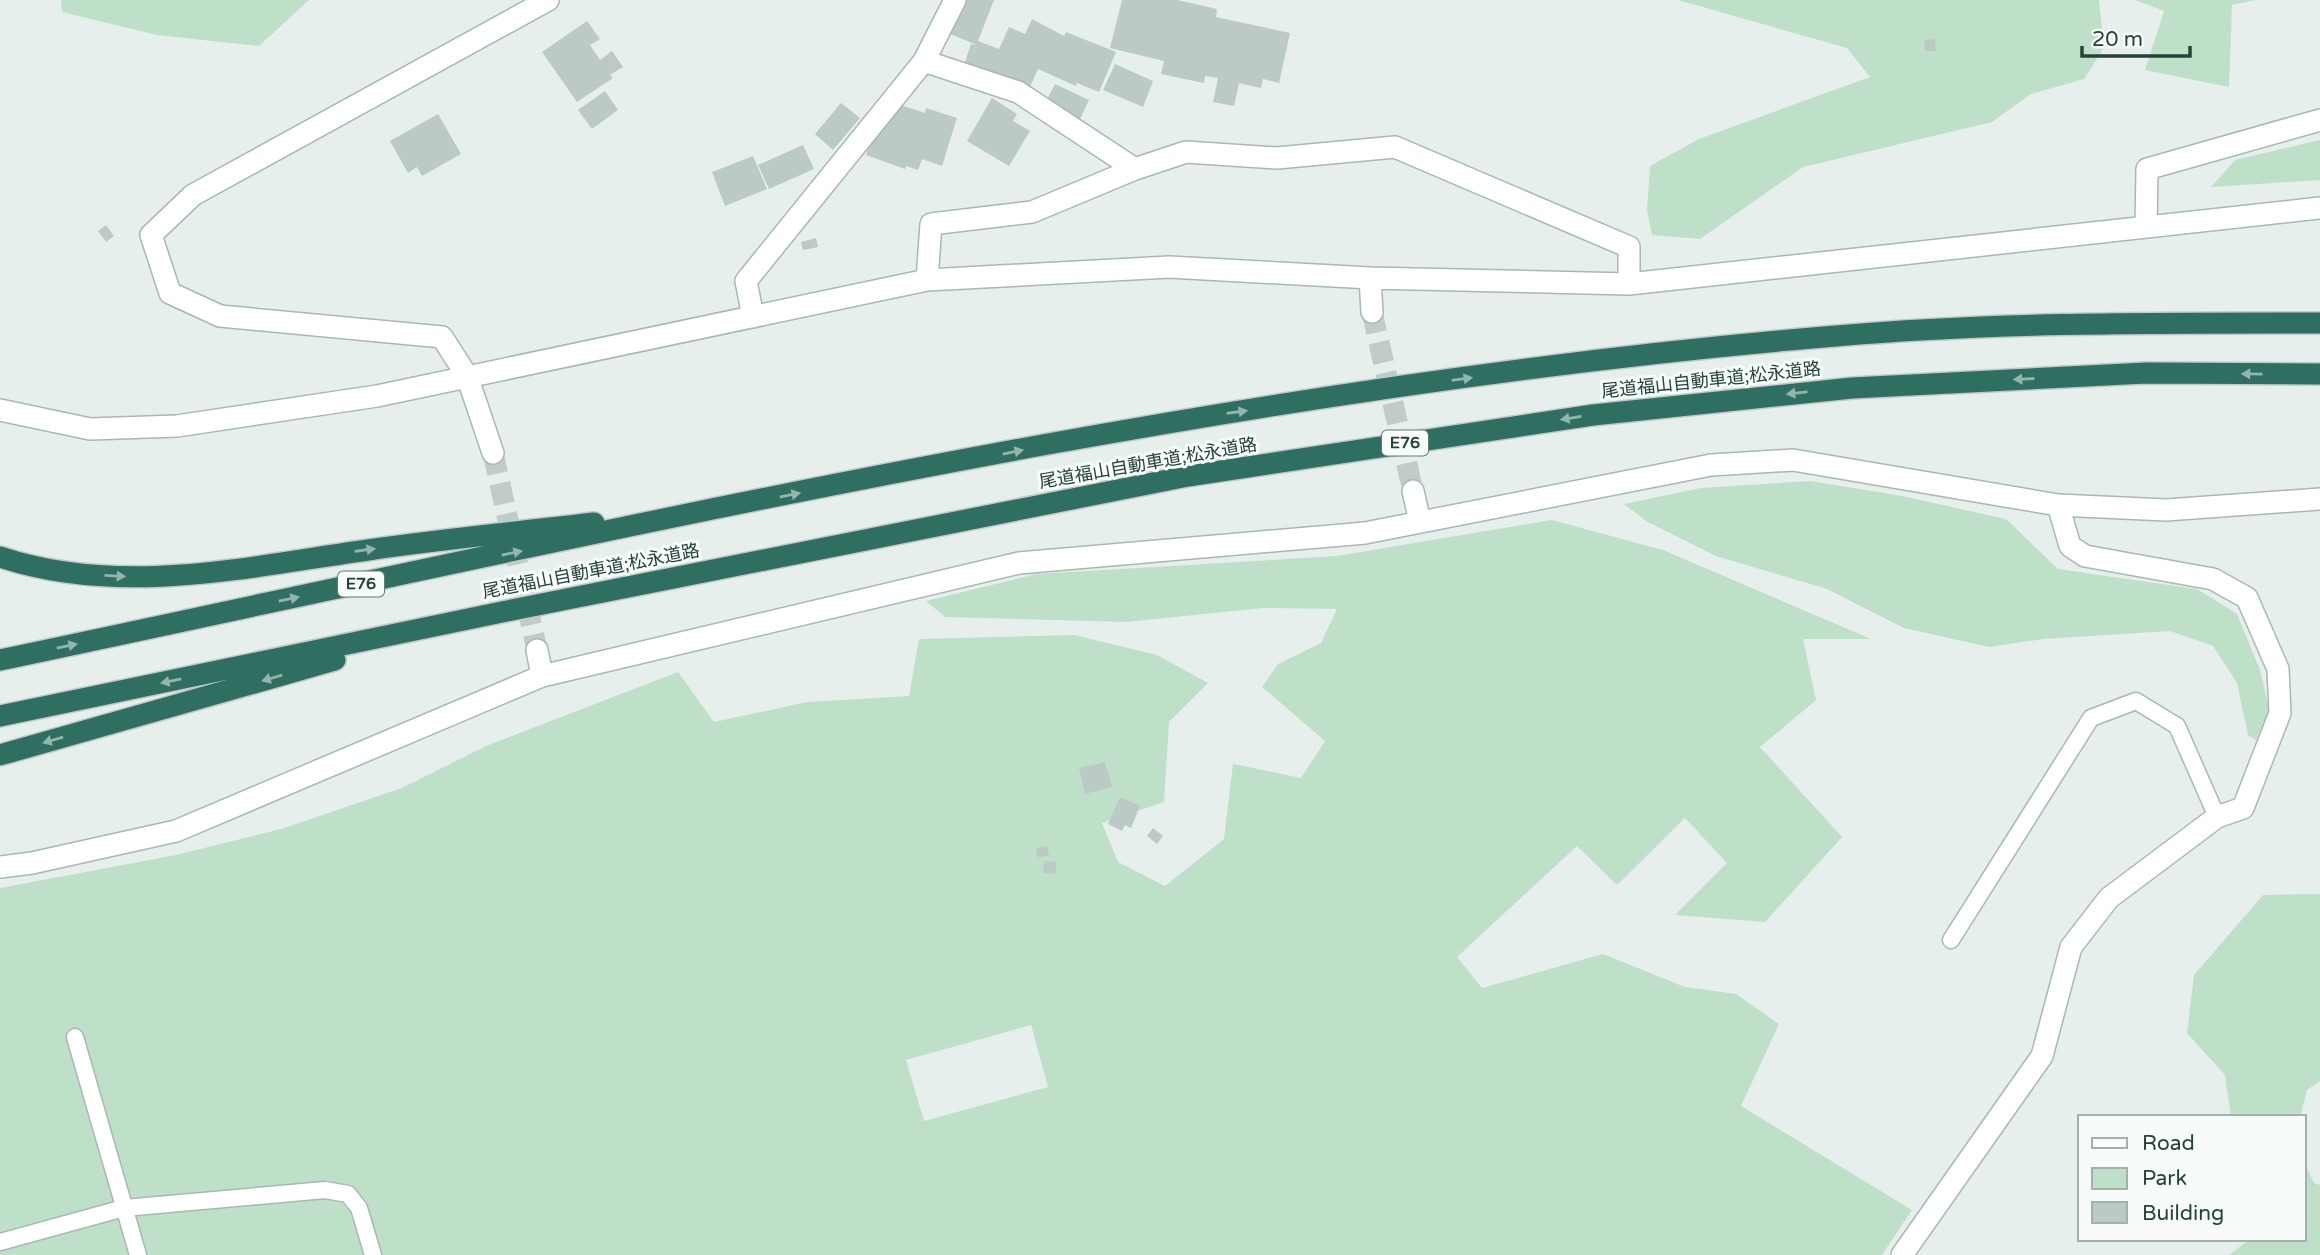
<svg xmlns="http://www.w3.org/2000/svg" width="2320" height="1255" viewBox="0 0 2320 1255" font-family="'Varela Round','Noto Sans JP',sans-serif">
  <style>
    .green { fill: #bfe0c8; fill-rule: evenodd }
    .building { fill: #bbcac4 }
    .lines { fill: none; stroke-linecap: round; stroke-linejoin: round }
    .minor-tunnel { stroke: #bfccc8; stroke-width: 21; stroke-dasharray: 21 10; stroke-linecap: butt }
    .service-casing { stroke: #a8b8b2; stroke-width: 19 }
    .minor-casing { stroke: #a8b8b2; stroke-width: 24 }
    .motorway-casing { stroke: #c2cac8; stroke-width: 24 }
    .service { stroke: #fff; stroke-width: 16 }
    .minor { stroke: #fff; stroke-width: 21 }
    .motorway { stroke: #2f6f62; stroke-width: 21 }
    .oneway { fill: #93b5ae }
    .labels { text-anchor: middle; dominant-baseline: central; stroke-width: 6; stroke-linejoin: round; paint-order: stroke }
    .shield { fill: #f7fbf9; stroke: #637a73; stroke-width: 2 }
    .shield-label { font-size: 16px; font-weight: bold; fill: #24423a }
    .street-label { font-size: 18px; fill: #24423a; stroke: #f7fbf9 }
  </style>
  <rect width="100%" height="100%" fill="#e6efeb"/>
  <path class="green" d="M61,0H309L259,46L157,35L62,12Z
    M1678,0H2099L2104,48L2084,79L2031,94L1992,122L1803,167L1700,239L1652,235L1647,210L1650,166L1699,139L1870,77L1847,48Z
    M2135,0H2256L2232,5L2229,87L2145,70L2164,11Z
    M2320,140V180L2211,187L2235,160Z
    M1811,481L1902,496L2006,519L2058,569L2197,589L2237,614L2260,670L2270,712L2256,740L2248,735L2237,683L2213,646L2170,631L2043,639L1989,647L1904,628L1827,589L1716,556L1646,521L1624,504L1701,488Z
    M1552,520L1663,550L1871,639H1803L1816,700L1760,747L1842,837L1765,922L1675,915L1727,863L1685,818L1617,885L1577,846L1457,957L1482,988L1603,954L1685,987L1736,994L1779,1024L1741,1106L1912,1210L1882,1255H0V888L176,855L281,829L402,788L486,746L678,672L714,722L807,702L909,696L919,639L1074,635L1157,655L1208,683L1169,722L1164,802L1102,823L1118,862L1165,886L1224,839L1233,764L1301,778L1325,741L1262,687L1278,664L1321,643L1337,609L1263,608L1126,622L945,617L926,601L1036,574L1337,556ZM1031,1025L1048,1087L924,1121L906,1060Z
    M2320,894V1081L2307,1090L2300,1117H2231L2225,1075L2187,1033L2194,975L2263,895Z
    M2304,1162L2314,1183L2320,1185V1255H2229L2250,1239H2304Z"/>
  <path class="building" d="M964,0H994L978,41L999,49L1009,27L1025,34L1032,19L1064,36L1066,32L1116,52L1099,92L1077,83L1076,86L1038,69L1027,94L964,65L971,44L977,45L950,34Z
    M1122,0H1177L1217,9L1216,17L1290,33L1279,83L1263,79L1261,88L1239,83L1234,106L1213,102L1218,78L1205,76L1204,83L1161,74L1164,61L1110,48Z
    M587,21L600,39L590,45L600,60L612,51L623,67L610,75L613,78L577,102L542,52Z
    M1935,39L1936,51H1925L1924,40Z
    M1115,64L1153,81L1143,107L1103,90Z
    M1055,84L1089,100L1078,123L1043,107Z
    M605,91L618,110L592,129L578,110Z
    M992,98L1017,114L1013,121L1030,131L1009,166L967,141Z
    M891,102L925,113L926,108L957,118L942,166L922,159L918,170L906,166L905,169L866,155L875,126Z
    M841,103L860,118L833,150L815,134Z
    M438,114L461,154L422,176L417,167L408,173L390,141Z
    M803,145L814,169L769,189L758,165Z
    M753,156L767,189L725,206L712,172Z
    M106,225L114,236L106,242L98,231Z
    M816,238L818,247L803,250L801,242Z
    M1105,762L1112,787L1085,794L1079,768Z
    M1120,797L1140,806L1131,828L1125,825L1122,831L1108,824Z
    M1153,828L1163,836L1157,844L1147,836Z
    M1047,846L1049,856L1037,857L1036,848Z
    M1044,861L1057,862L1055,874L1043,873Z"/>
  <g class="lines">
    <path class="minor-tunnel" d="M1372,312L1413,491
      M493,453L537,650"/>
    <defs>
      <path id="service" d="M1951,940L2091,718L2136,701L2177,726L2217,817
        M75,1037L138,1255
        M0,1242L124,1208L325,1190L348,1194L359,1208L373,1255"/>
      <path id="minor" d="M924,61L1018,92L1135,169
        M2146,227L2147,169L2320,120
        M1370,278L1372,312
        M927,280L931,224L1032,212L1135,169L1186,152L1277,158L1395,147L1629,247V284
        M753,317L746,281L924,61L955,0
        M0,410L90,429L177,426L377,396L927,280L1169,267L1370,278L1629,284L2320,208
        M493,453L467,376L442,337L220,316L170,293L151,235L193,195L548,0
        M1413,491L1420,522
        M542,676L1019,563L1365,533L1711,465L1793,460L2058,505L2166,510L2320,499
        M0,867L32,863L176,831L542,676L537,650
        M1902,1255L2042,1056L2071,947L2109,898L2217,817L2243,808L2280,713L2278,669L2247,598L2213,579L2085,556L2070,546L2058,505"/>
      <path id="motorway" d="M0,557C120,597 247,567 368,550C443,539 519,532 594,523
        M0,660C608,532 1216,387 1836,336C1997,322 2159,323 2320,323
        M0,716L502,612L1188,476L1593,415L1852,388L2146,373L2320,374
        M0,755L335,660"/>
    </defs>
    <use href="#service" class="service-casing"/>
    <use href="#minor" class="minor-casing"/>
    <use href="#motorway" class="motorway-casing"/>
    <use href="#service" class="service"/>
    <use href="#minor" class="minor"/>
    <use href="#motorway" class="motorway"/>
  </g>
  <defs><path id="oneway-solid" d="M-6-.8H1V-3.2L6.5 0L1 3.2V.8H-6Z" transform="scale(1.75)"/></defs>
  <g class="oneway">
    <use href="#oneway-solid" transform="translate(2252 374) rotate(-179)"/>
    <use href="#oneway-solid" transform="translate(1462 379) rotate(-8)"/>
    <use href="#oneway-solid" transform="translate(2024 379) rotate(177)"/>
    <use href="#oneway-solid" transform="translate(1797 393) rotate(174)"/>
    <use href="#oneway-solid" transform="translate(1237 412) rotate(-8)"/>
    <use href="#oneway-solid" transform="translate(1571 418) rotate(171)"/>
    <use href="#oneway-solid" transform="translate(1013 452) rotate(-11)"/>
    <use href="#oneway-solid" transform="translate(790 495) rotate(-11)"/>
    <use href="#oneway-solid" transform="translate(365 550) rotate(-8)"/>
    <use href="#oneway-solid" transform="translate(512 553) rotate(-12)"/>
    <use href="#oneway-solid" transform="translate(115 576) rotate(3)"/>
    <use href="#oneway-solid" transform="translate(289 599) rotate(-12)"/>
    <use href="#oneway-solid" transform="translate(67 646) rotate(-12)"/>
    <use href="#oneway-solid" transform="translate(272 678) rotate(164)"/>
    <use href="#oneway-solid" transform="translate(171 681) rotate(168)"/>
    <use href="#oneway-solid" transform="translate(53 740) rotate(164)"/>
  </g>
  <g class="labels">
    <g class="shield">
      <rect x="1382" y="430.5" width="46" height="25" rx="5"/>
      <rect x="338" y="571.5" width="46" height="25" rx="5"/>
    </g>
    <g class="shield-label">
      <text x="1405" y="443">E76</text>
      <text x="361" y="584">E76</text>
    </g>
    <g class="street-label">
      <text transform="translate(1711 380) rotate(-6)">尾道福山自動車道;松永道路</text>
      <text transform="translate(1148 463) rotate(-10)">尾道福山自動車道;松永道路</text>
      <text transform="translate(591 571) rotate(-11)">尾道福山自動車道;松永道路</text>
    </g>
  </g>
  <rect x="2078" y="1115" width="228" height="126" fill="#f7fbf9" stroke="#a3b1ad" stroke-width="2"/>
  <rect x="2092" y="1138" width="35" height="10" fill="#ffffff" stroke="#a3b1ad" stroke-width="2"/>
  <text x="2142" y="1150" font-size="21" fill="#24423a">Road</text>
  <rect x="2092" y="1168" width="35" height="21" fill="#bfe0c8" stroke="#a3b1ad" stroke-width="2"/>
  <text x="2142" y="1185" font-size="21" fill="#24423a">Park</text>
  <rect x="2092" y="1202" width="35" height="21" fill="#bbcac4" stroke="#a3b1ad" stroke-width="2"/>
  <text x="2142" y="1220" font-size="21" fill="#24423a">Building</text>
  <path d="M2082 46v10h108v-10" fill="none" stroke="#24423a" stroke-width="3.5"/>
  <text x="2092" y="46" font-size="21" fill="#24423a" stroke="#f7fbf9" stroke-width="5" paint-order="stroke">20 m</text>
</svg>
